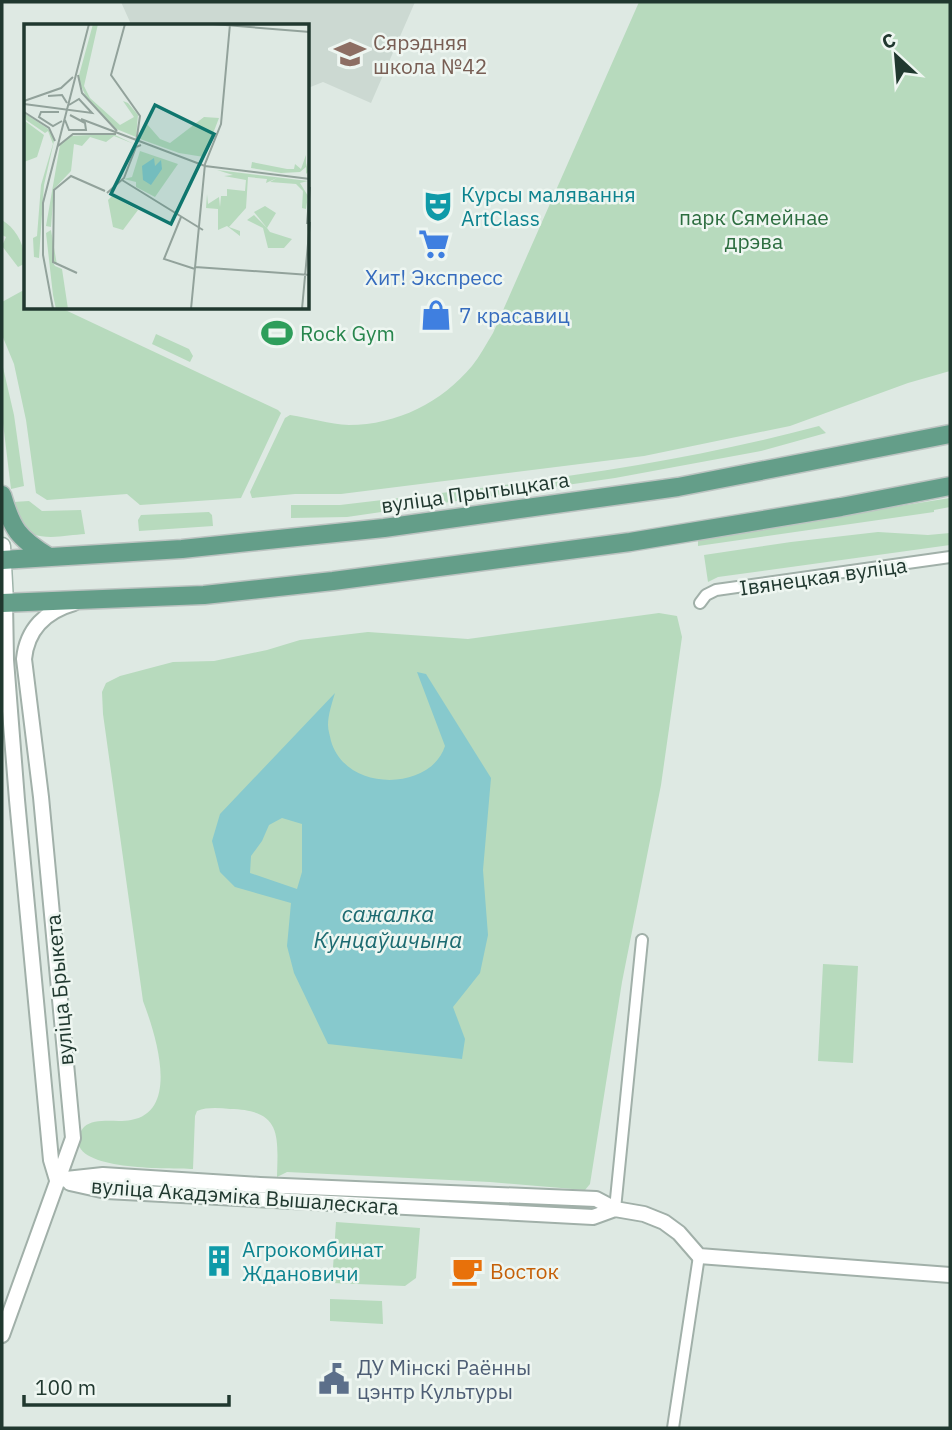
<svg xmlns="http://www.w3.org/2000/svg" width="952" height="1430" viewBox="0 0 952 1430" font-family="'IBM Plex Sans',sans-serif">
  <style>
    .built { fill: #ccd9d2 }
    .green { fill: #b7dabd }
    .water { fill: #87c9cd; fill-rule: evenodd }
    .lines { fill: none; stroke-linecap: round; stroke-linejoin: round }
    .minor-casing { stroke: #a1b0a9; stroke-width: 14 }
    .tertiary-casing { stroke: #a1b0a9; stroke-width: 18 }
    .secondary-casing { stroke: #9eb4aa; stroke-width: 19 }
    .primary-casing { stroke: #bcc3c1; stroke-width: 21 }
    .minor { stroke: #fff; stroke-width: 10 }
    .tertiary { stroke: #fff; stroke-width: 14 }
    .secondary { stroke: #fff; stroke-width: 16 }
    .primary { stroke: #649e89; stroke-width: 18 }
    .labels { text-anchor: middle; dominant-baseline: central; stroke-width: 5; stroke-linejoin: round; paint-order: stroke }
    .education-label { font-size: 21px; fill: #785e54; stroke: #eef6f1; text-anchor: start }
    .culture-label { font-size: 21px; fill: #0d838f; stroke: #eef6f1; text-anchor: start }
    .park-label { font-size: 21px; fill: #2c6d3f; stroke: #eef6f1 }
    .shop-label { font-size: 21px; fill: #366cbe; stroke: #eef6f1 }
    .leisure-label { font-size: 21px; fill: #27864d; stroke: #eef6f1; text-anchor: start }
    .street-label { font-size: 21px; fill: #20382f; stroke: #eef6f1 }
    .food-label { font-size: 21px; fill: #c56008; stroke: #eef6f1; text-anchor: start }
    .service-label { font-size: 21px; fill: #4e5e75; stroke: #eef6f1; text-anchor: start }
    .water-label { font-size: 23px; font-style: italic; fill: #1d6b71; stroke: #eef6f1 }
    .inset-road { fill: none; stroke: #92a29b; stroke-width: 2 }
    .view { fill: #0f766e; fill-opacity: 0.15; stroke: #0f766e; stroke-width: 3.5 }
    .inset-edge { fill: none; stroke: #20382f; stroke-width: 3.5 }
  </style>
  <rect width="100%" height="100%" fill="#dee9e3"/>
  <path class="built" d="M121,2H415L371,103L323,82L308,88V26H128L130,22Z"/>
  <path class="green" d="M639,2H950V371L908,383L790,426L644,456L341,494H295L252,498L250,492L285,418L290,415C310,418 329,424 349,425C397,425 442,402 472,366C480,356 486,344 493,333Z
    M2,220C17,229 26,247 24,264L18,267L2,246L6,237L2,235Z
    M22,291L26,293V308H61L278,410L281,413L241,498L140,505L127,494L47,500L36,493L26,420L14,364L2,335V302Z
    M156,334L189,349L193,356L190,362L152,344Z
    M2,363L14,415L24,486L11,489L2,415Z
    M819,426L826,433L761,451L615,478L347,517L291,518V505H340C500,486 663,468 819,426Z
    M950,498V507L934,510V512L698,546V538Z
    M29,501L42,511L81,510L85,534C65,535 33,544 20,524C17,518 15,509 13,502Z
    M209,512L212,515L213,526L139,531L138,520L141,515Z
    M878,532L928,535L950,533V545L718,577L708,582L704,555L791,542Z
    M659,613L677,616L682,637L661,785L622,982L590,1184L585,1190L490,1182L287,1172L277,1177C278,1135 282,1110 230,1109C219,1108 207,1107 197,1111L195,1116L193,1169C170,1168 81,1171 78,1142C78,1138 80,1131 84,1127C95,1117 117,1123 131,1120C182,1111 154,1030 143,1001L103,714L102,692L106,683L120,676L173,662L214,661L267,650L300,640L368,632L468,639Z
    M823,964L858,966L853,1063L818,1061Z
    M336,1222L420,1228L416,1278L405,1286L332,1283Z
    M330,1299L382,1301L383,1324L330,1321Z"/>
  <path class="water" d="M417,672L426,674L491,778L483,870L488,935L480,973L453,1007L465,1039L462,1059L328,1044L294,973L287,946L291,903L235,887L220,872L212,841L220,814L335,693C332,703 328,715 328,725C328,730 330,736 331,741C346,793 431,791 445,746ZM282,818L302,824V872L297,889L250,873L251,856L262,841L269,825Z"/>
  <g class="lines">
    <defs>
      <path id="minor" d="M700,603L706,595L716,590L950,557
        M615,1209L642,940
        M673,1428L699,1256"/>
      <path id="tertiary" d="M5,602L6,660L17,800L51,1160L57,1180
        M57,1180L103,1175L260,1185L596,1199L615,1209L644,1214L664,1222L679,1233L699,1256L950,1275
        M70,1183L106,1191L593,1217L615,1209
        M2,1335L73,1138L41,797L24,659C27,629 46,611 74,603"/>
      <path id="secondary" d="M2,546L5,602"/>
      <path id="primary" d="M2,495C12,529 18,538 49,557
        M2,560L182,549L384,528L678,487L950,434
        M2,603L204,595L333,581L630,542L841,507L950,486"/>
    </defs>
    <use href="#minor" class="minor-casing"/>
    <use href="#tertiary" class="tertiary-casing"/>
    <use href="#secondary" class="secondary-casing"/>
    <use href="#primary" class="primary-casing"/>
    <use href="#minor" class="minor"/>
    <use href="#tertiary" class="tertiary"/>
    <use href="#secondary" class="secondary"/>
    <use href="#primary" class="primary"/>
  </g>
  <defs>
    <symbol id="school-bare" viewBox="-9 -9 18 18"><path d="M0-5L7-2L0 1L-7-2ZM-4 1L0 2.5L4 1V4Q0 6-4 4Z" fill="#8d6e63" stroke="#eef6f1" stroke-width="2.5" paint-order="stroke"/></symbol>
    <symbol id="theatre-bare" viewBox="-9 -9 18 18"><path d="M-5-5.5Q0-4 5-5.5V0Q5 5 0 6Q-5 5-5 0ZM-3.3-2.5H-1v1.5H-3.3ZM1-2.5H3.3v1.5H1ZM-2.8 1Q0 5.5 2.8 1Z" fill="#0f9aa8" stroke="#eef6f1" stroke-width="2.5" paint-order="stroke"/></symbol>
    <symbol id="supermarket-bare" viewBox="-9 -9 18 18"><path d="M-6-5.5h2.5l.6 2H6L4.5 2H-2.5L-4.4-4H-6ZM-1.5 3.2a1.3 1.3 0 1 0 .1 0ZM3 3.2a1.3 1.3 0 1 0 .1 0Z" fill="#3f7fe0" stroke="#eef6f1" stroke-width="2.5" paint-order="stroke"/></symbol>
    <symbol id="shop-bare" viewBox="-9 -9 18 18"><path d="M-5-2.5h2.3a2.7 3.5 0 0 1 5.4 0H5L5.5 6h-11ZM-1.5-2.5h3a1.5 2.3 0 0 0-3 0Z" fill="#3f7fe0" stroke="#eef6f1" stroke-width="2.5" paint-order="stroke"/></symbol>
    <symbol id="stadium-bare" viewBox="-9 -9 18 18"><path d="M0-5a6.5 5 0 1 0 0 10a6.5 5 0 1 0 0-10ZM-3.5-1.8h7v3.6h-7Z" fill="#2e9e5b" stroke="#eef6f1" stroke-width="2.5" paint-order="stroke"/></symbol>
    <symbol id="building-bare" viewBox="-9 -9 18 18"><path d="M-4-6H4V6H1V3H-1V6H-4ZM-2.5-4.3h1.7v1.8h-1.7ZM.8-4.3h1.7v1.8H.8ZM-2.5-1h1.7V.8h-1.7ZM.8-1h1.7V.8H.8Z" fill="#0f9aa8" stroke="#eef6f1" stroke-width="2.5" paint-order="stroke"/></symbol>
    <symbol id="cafe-bare" viewBox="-9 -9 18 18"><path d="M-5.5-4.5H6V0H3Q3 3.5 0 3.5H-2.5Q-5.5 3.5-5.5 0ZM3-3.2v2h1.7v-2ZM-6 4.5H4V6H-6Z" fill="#e8710a" stroke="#eef6f1" stroke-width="2.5" paint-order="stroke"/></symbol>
    <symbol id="civic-bare" viewBox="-9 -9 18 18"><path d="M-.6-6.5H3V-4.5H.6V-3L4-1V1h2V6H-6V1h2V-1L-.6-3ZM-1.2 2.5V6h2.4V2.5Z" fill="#5c6f8a" stroke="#eef6f1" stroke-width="2.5" paint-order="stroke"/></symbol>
  </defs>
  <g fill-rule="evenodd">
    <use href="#school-bare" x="328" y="32" width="44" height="44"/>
    <use href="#theatre-bare" x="416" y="184" width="44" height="44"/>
    <use href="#supermarket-bare" x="412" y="222" width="44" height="44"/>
    <use href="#shop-bare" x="414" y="293" width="44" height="44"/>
    <use href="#stadium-bare" x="255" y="311" width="44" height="44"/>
    <use href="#building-bare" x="197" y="1239" width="44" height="44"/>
    <use href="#cafe-bare" x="445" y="1249" width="44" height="44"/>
    <use href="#civic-bare" x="312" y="1357" width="44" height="44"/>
  </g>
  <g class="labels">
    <g class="education-label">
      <text x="373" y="42">Сярэдняя<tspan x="373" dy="24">школа №42</tspan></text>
    </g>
    <g class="culture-label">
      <text x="461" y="194">Курсы малявання<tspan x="461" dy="24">ArtClass</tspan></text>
      <text x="242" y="1249">Агрокомбинат<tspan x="242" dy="24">Ждановичи</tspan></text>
    </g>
    <g class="park-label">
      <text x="754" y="217">парк Сямейнае<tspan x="754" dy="24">дрэва</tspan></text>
    </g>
    <g class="shop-label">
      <text x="434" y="277">Хит! Экспресс</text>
      <text x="459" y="315" text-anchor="start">7 красавиц</text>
    </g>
    <g class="leisure-label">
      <text x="300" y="333">Rock Gym</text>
    </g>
    <g class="street-label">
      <text transform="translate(475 492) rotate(-8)">вуліца Прытыцкага</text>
      <text transform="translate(823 576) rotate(-8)">Івянецкая вуліца</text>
      <text transform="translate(59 990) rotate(-95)">вуліца Брыкета</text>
      <text transform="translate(245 1196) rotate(4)">вуліца Акадэміка Вышалескага</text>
    </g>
    <g class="food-label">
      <text x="490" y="1271">Восток</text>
    </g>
    <g class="service-label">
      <text x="357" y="1367">ДУ Мінскі Раённы<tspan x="357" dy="24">цэнтр Культуры</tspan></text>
    </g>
    <g class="water-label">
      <text x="388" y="913">сажалка<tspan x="388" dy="26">Кунцаўшчына</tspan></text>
    </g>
  </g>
  <g transform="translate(24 24)">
    <rect width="285" height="285" fill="#dee9e3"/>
    <path d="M69,0H74L60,62L66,74L96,101L110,93L99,77L104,79L114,91L112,113L90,104L63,75L54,55ZM0,89L23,104L28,110L30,117L20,161L15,234L10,233L9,214L13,212L17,161L29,120L24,107L21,109L2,96ZM180,93L195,94L180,133L155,129L116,115L123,100L136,115L146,119ZM1,97L20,111L13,133L0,138ZM89,110L110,120L90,112L82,118L66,113L58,122L50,120L47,147L30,165L27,203L22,202L36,121L45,112ZM116,127L154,140L131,173L112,163V158L100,155L108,153ZM282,131V143L285,131L284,148L282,150V143L276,148L257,149L227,144L228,138L263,145H270L271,140L277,145ZM193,146L284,157L276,159L284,172L282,185L278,184L279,167L272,160L246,158L253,154L242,159L243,155L224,153L222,184L205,203L216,207V212L203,202L194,206V185L182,184L183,170L184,180L195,173L196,183L197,172H203V165L221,167L222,156L200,152L209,151ZM88,172L114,186L99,206L89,203L84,176ZM241,182L252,189L243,204L246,208L268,215L260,224H244L239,204L223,196L230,191L243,204L230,188ZM27,206L33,241L28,237L31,242L38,245L44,285H32L29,271L22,209Z" fill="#b7dabd"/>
    <path d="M130,134L131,142L137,136L138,145L127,161L119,156L118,142Z" fill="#87c9cd"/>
    <path class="inset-road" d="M101,0L87,51L116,92L112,119M189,0L286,8M54,51L58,69L93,107M24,72L38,71L43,79M0,77L37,64L49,53M0,80L68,89L55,75L45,81M0,88L25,104L31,117M35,88H17L15,93L29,102L38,97M57,95L181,142L286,155M41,96L45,106H62L61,99L46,91M34,122L49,110H92M98,156L179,206M83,169L100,154L112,123L117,121M157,193L140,235L171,245M283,200L286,163M171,243L286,251M53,249L29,238L30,166L47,152L81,167M29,285L19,231V179L65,0M167,285L181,140L197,100L206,0M278,285L286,198"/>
    <path class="view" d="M131,81L190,110L147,200L87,170Z"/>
    <rect width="285" height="285" class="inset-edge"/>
  </g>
  <rect width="952" height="1430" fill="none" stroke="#20382f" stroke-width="7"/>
  <g transform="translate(896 56) rotate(334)" stroke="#eef6f1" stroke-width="5" paint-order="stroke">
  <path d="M0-5L12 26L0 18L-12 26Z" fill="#20382f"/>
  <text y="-10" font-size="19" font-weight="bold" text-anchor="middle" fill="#20382f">С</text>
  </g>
  <path d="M24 1395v10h205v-10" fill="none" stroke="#20382f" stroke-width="3.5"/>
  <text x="35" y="1395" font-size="21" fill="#20382f" stroke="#eef6f1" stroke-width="5" paint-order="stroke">100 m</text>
</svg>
